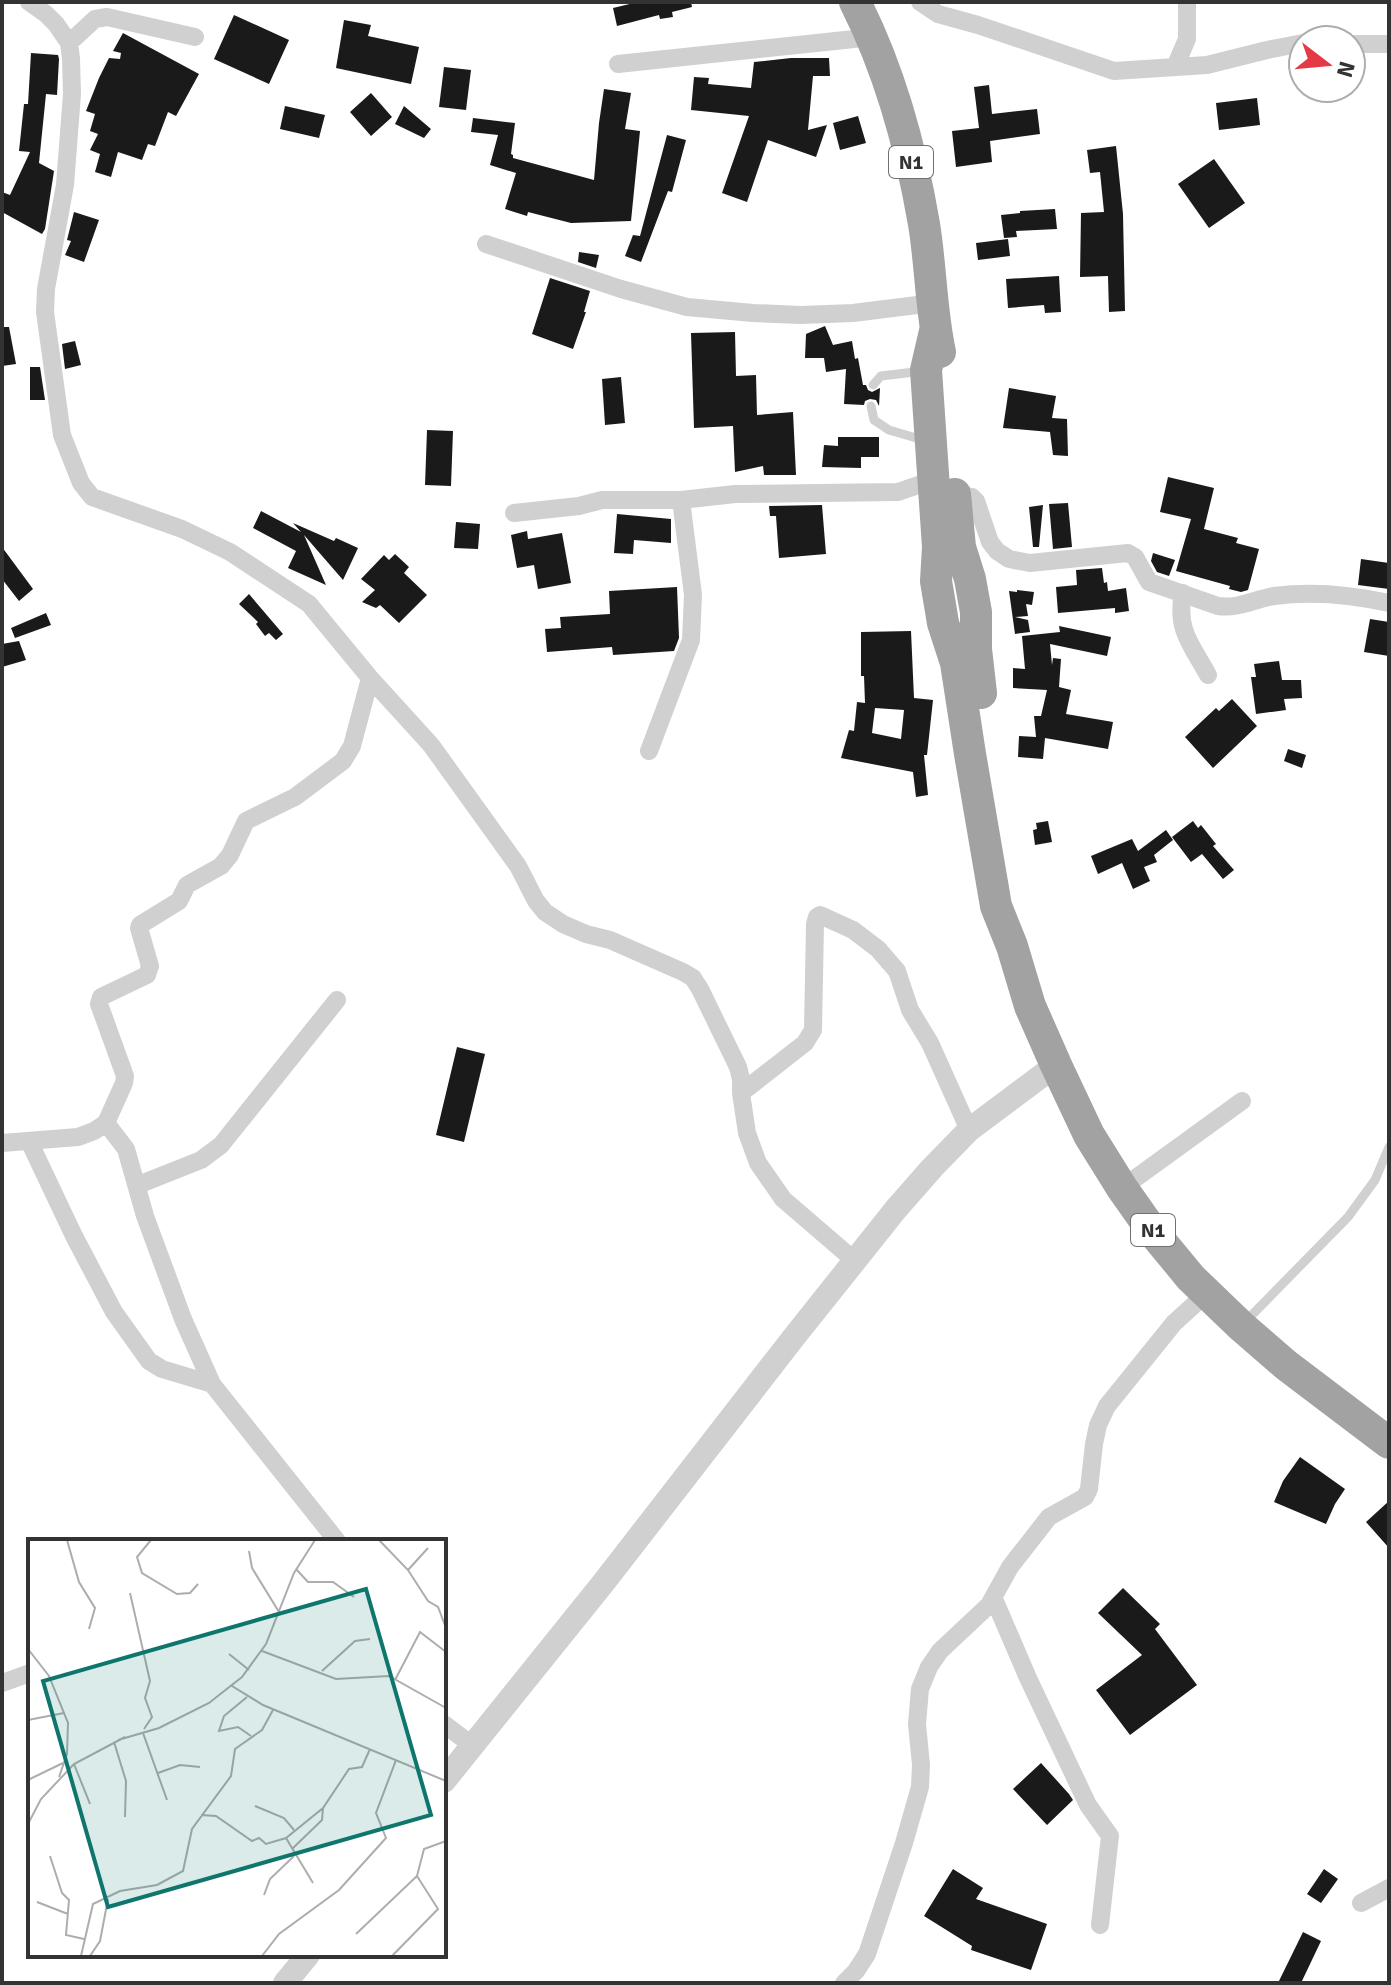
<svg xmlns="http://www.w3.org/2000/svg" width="1391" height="1985" viewBox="0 0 1391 1985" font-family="Signika,sans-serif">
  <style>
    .building { fill: #1a1a1a; fill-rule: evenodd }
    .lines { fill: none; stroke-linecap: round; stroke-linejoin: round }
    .service { stroke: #d0d0d0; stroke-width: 9 }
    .minor { stroke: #d0d0d0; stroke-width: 18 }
    .tertiary { stroke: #d0d0d0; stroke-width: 24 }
    .trunk { stroke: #a2a2a2; stroke-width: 32 }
    .labels { text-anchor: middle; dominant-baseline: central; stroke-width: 8; stroke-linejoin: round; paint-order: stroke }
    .shield { fill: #fff; stroke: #707070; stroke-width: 2 }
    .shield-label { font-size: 20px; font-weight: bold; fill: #333 }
    .inset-road { fill: none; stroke: #adadad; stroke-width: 2 }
    .view { fill: #0f766e; fill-opacity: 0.15; stroke: #0f766e; stroke-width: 4 }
    .inset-edge { fill: none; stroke: #333; stroke-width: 4 }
  </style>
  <rect width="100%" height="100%" fill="#fff"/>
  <path class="building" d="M638,2H691L692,7L672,12L673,17L660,19L659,15L617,26L613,8Z
    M234,15L289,40L269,84L214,59Z
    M344,20L371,25L368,36L419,47L411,84L336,68Z
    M123,33L199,74L176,116L168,112L155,146L148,144L142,160L118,152L111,177L95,172L100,154L90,150L98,134L90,131L95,114L86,111L99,78L109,58L120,59L121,53L113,51Z
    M31,53L58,55L59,59L57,95L46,94L39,163L54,171L45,229L42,234L2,212V192L10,195L30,152L19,151L24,104H28Z
    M791,58H829L830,76H813L808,130L827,125L816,157L768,140L747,202L722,193L749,116L691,110L694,77L709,78L708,84L751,88L754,62Z
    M444,67L471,70L466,110L439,107Z
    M989,85L992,114L1037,109L1040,134L990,141L992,162L956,167L952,131L979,128L974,87Z
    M604,89L631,93L625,129L640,131L631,221L571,223L528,212L527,216L505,209L516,173L490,165L498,135L471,132L473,118L515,123L511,154L513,155V158L594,180L599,123Z
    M371,93L392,117L371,136L350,112Z
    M1257,98L1260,125L1219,130L1216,103Z
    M285,106L325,115L319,138L280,129Z
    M404,106L431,129L424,138L395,124Z
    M858,116L866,143L840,150L833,123Z
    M667,135L686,140L672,192L668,191L641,262L625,256L633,235L640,236Z
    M1116,146L1123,214L1125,311L1109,312L1108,276L1080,277L1081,213L1104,212L1100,172L1090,173L1087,150Z
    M1214,159L1245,203L1209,228L1178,184Z
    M1055,209L1057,229L1016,231L1017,237L1004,238L1001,215L1020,213V211Z
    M74,212L99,220L84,262L65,255L71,241L67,240Z
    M1008,239L1010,256L978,260L976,243Z
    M579,252L599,255L596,268L578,262Z
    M1059,276L1061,312L1045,313L1044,305L1008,308L1006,279Z
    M550,278L590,291L584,312H586L573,349L532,334Z
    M825,326L833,345L852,341L855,359L858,358L863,385H866L868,390L872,392L880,388L879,406L876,400L870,399L865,401L864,405L844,404L846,369L826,372L824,358H805L806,334Z
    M2,327H9L16,364L2,366Z
    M735,332L736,376L756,375L757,415L793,412L796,475H764L763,466L735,472L733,426L694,428L691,333Z
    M75,341L81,365L65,369L62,344Z
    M30,367H40L45,400H30Z
    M621,377L625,423L605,425L602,379Z
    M1009,388L1056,396L1052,418L1067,419L1068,456L1053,455L1050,432L1003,428Z
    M427,430L453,431L451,486L425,485Z
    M838,437H879V457H861V468L822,467L824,445L838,446Z
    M1168,477L1214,488L1204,529L1238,538L1236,543L1259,549L1248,590L1241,592L1229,589L1230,586L1176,571L1191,519L1160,512Z
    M1068,503L1072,547L1053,549L1049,504Z
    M822,505L826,554L779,558L776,516H770L769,506Z
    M1043,505L1039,547H1033L1029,507Z
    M261,511L301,532L293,523L334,541L336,538L358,548L343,580L304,535L326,585L288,568L296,551L253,528Z
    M617,514L671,519V543L634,540L633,554L614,553Z
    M456,522L480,524L478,549L454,548Z
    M527,531L528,539L562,533L571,583L538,589L534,565L517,568L511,535Z
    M2,547L33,589L19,601L2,579Z
    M1153,553L1175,560L1169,576L1157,572L1151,561Z
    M395,554L409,567L404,573L427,595L399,623L380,605L376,608L362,602L375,590L361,579L384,555L389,560Z
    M1361,559L1389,563V589L1358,585Z
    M1102,568L1104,583L1107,582L1108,591L1126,588L1129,611L1115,613V608L1058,613L1056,587L1077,585L1076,570Z
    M677,587L679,638L674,651L613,655L612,647L547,652L545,629L561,628L560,617L610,614L609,591Z
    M1017,590L1034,592L1032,605L1026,604L1028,616L1015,617L1028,620L1030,632L1015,634L1009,591L1017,592Z
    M249,594L283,634L276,640L269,633L265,636L256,624L258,622L239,604Z
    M46,613L51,625L15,638L11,628Z
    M1370,619L1389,622V656L1364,652Z
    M1059,626L1111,637L1107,656L1050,644L1052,665L1053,658L1061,659L1059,687L1071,690L1066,714L1113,722L1108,749L1045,738L1043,759L1018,757L1019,736L1036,737L1034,716H1041L1047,690L1013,688V668L1025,669L1022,636L1060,632Z
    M911,631L914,698L933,700L927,755H924L928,795L916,797L913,772L841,758L849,730L854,731L857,702L865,703L864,676H861V632ZM875,708L904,710L901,739L872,733Z
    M19,641L26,660L2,667V644Z
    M1279,661L1282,680H1301L1302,698L1284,699L1286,710L1256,714L1251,677H1256L1254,664Z
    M1232,699L1257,726L1213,768L1185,737L1216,708L1219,711Z
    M1288,749L1306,755L1302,768L1284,761Z
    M1048,821L1052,842L1035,845L1033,830L1037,829L1036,823Z
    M1193,821L1198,828L1201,825L1216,844L1213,846L1234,870L1223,879L1202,854L1191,862L1172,837Z
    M1166,830L1173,840L1154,855L1157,862L1144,867L1150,881L1133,889L1122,863L1098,874L1091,856L1132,839L1138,851Z
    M457,1047L485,1054L464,1142L436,1135Z
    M1300,1457L1345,1489L1335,1504L1326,1524L1274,1502L1283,1481Z
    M1389,1501V1548L1366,1522Z
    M1123,1588L1160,1624L1155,1629L1197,1685L1130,1735L1096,1690L1142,1655L1098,1613Z
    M1041,1763L1069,1794L1073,1800L1047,1825L1013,1789Z
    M953,1869L983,1888L976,1899L1047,1924L1031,1970L971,1950L972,1946L924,1916Z
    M1324,1869L1338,1879L1321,1903L1307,1894Z
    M1303,1932L1321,1941L1301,1983H1278Z"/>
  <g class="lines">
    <path class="service" d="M873,385L881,376L923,371
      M871,406L874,420L889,430L923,440
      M1245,1322L1348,1217L1375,1180L1389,1147"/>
    <path class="minor" d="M29,2L46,14L56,24L69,43L71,58L72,94L65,185L46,289L45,312L62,435L81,483L92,497L182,529L230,552L309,604L370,678L431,745L518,866L536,901L545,912L563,924L586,934L610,940L683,972L693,978L700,989L738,1067L741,1079V1093L747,1133L758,1163L783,1199L855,1261
      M920,2L938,14L978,25L1114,71L1207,65L1267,50L1303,43
      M69,43L95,19L107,17L195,37
      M1351,44H1389
      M618,64L873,37
      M1175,67L1187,39V2
      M486,244L621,289L687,307L753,313L801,315L853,313L933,303
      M955,495L972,497L976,501L990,542L997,551L1009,559L1030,563L1128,553L1135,557L1149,582L1218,606C1239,609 1255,599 1274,596C1311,591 1353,595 1389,603
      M514,513L579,506L602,500H681L735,494L898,492L933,480
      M1183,593C1176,630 1191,644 1208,675
      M649,751L691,640L693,595L681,500
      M741,1093L805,1043L813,1030L815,924L817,917L820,915L853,930L878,949L897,971L910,1010L930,1043L969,1130
      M106,1123L126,1149L145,1216L183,1319L212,1384L337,1541
      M29,1141L74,1236L114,1312L149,1361L162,1369L212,1384
      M2,1143L78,1137L94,1131L106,1123L124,1083L125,1076L99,1004L101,997L147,975L150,966L139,928L140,925L179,901L187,885L221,866L230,855L246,821L295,797L343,761L352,746L370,678
      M138,1185L201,1160L221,1145L337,1000
      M1122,1188L1242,1101
      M994,1599L1028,1678L1088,1805L1110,1836L1100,1925
      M2,1683L30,1673
      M444,1724L473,1746
      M1361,1903L1389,1888
      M844,1983L856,1971L867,1954L904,1843L920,1787L921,1765L917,1724L920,1689L929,1667L940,1651L989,1605L1010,1567L1049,1517L1085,1497L1089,1489L1094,1444L1098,1425L1107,1406L1174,1323L1207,1293"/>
    <path class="tertiary" d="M444,1781L604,1582L794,1337L896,1209L932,1168L969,1130L1056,1065
      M285,1983L308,1955"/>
    <path class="trunk" d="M855,2C890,71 911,148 924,224C931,267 931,311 940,352
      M935,331L926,370L938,547L936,581L943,623L956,663L970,754L996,906L1012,946L1030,1006L1056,1065L1089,1135L1122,1188L1153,1232L1191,1278L1241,1326L1286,1365L1389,1443
      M955,494L960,547L970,579L976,612V649L981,693"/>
  </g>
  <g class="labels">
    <g class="shield">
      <rect x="889" y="146" width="44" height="32" rx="6"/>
      <rect x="1131" y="1214" width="44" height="32" rx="6"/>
    </g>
    <g class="shield-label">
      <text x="911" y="162">N1</text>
      <text x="1153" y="1230">N1</text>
    </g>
  </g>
  <g transform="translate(28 1539)">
    <rect width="418" height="418" fill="#fff"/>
    <path class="inset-road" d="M39,1L51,43L67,69L61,90M123,1L109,18L114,34L149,55L162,54L170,45M351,1L380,31L400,62L410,68L418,89M221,12L224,29L251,73M268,30L280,43H305L326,58M380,31L400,9M102,54L122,142L117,159L124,178L116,190M0,110L21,137L40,184L39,215L31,238M234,112L308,140L361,137L418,169M201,115L221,131M294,132L327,102L342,100M367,141L392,93L418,113M204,147L235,166L418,242M219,158L196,177L191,192L210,188L223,197M0,181L36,174M115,194L139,261M90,201L131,189L181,164L214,138L238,105L266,34L287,1M86,203L98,242L97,278M46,225L62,265M130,234L152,226L172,228M0,241L35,224M227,267L256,279L266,291M173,276L188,277L224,302L231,299L238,305L258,299L295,269L321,230L334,228L342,210M0,285L13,260L46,225L97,198M258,299L285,344M264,310L294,281L295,269M22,317L34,354L41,361L38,396L56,400M236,356L242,340L266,317M9,363L40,375M328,395L389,337L396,310L418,302M53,417L65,365L92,352L129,346L155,332L164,290L203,237L207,210L234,191L245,171M62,417L72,402L80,360M234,417L251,395L311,351L358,299L348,274L368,221M364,417L410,370L389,337"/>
    <path class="view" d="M338,50L403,276L80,368L15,142Z"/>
    <rect width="418" height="418" class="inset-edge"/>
  </g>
  <rect width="1391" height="1985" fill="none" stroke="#333333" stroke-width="8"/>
  <g transform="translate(1327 64) rotate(106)"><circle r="38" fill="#ffffff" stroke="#adadad" stroke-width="2"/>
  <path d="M0-6L14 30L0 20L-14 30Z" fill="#e63946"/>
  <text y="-12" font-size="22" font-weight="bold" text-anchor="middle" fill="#333333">N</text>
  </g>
</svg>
